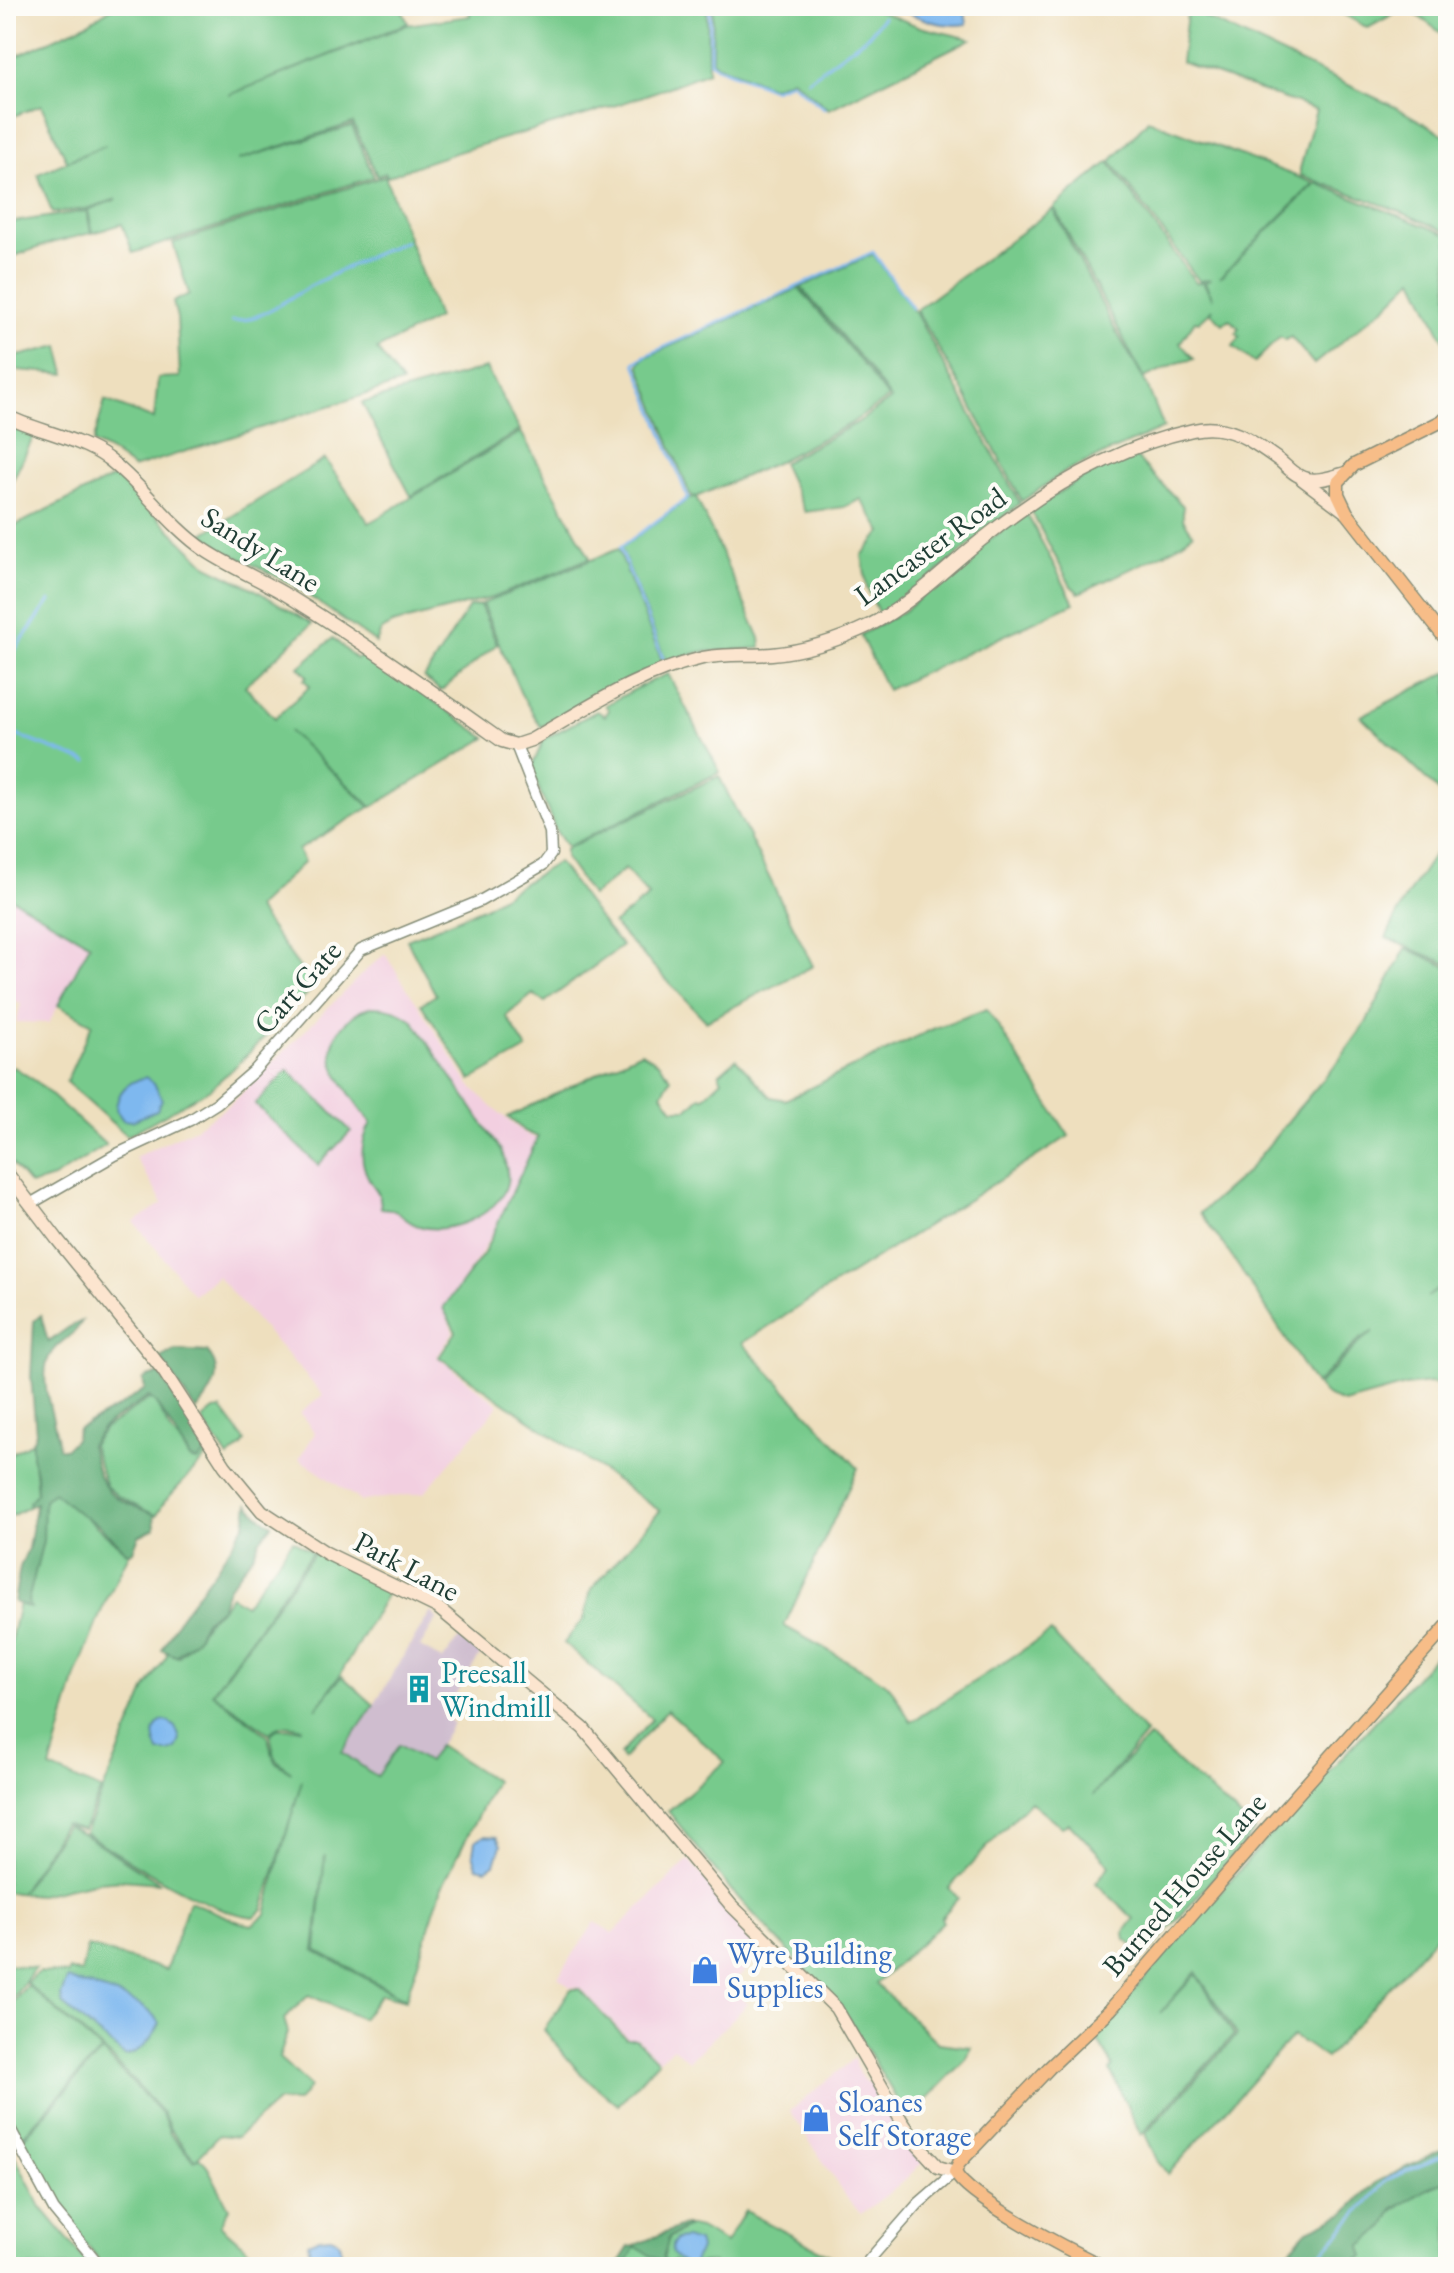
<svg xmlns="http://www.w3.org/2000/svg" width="1454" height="2273" viewBox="0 0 1454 2273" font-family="'EB Garamond',serif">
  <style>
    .built { fill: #f2cfe0 }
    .industrial { fill: #cfbdcf }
    .green { fill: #77ca8c; stroke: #4b8460; stroke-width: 2 }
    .forest { fill: #61ae78; stroke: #407656; stroke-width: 2 }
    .water { fill: #7eb8ef; stroke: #4e7a92; stroke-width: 2 }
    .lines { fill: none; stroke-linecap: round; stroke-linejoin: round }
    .stream { stroke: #7eb8ef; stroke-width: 3 }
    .tertiary-casing { stroke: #868e79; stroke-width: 13 }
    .secondary-casing { stroke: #868e79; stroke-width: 15 }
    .primary-casing { stroke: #868e79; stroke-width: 15 }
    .tertiary { stroke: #fff; stroke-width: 10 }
    .secondary { stroke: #fce5cf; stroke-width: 12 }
    .primary { stroke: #f7bd88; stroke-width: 12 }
    .labels { text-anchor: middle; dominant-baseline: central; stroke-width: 8; stroke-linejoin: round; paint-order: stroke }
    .street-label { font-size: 30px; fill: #1f3d34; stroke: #fdfcf7 }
    .culture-label { font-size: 30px; fill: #0d838f; stroke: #fdfcf7; text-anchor: start }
    .shop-label { font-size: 30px; fill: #366cbe; stroke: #fdfcf7; text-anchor: start }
  </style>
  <rect width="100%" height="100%" fill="#fdfcf7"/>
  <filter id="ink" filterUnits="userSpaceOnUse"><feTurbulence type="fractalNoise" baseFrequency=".0125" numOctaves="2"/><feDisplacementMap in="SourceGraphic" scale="16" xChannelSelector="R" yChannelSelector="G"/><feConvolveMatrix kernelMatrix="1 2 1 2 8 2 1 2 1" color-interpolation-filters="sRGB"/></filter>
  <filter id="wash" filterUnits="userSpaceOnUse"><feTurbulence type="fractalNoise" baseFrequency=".006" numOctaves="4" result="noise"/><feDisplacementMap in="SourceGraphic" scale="32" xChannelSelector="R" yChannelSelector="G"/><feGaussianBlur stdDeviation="1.8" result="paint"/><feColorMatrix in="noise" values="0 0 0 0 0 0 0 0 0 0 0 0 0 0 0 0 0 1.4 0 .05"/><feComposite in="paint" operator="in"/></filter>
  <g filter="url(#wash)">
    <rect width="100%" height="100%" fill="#eedfbe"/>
    <path class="built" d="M6,894L90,944L49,1023L16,1022L21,1004L6,998Z
      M385,954L469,1084L492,1107L524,1133L537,1139L507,1205L481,1254L443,1308L453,1332L437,1357L499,1405L424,1493L361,1501L299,1459L315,1433L300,1413L323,1395L217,1276L194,1295L134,1222L163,1203L135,1157L196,1128L232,1103L364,972Z
      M689,1860L765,1952L730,1985L748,2004L689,2061L673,2048L659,2060L637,2038H627L581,1988L570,1987L558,1977L595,1922L613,1933Z
      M855,2058L858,2072L863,2079L876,2088L926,2159L897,2187L861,2214L847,2198L790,2111Z"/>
    <path class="industrial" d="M431,1611L437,1619L420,1647L443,1660L461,1636L484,1649L443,1714L453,1723L429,1762L415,1756L378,1777L342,1752L374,1705Z"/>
    <path class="green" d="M114,6H400L408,23L229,95L407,25L470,16L469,6H707L708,72C655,93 601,111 545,127C492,141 439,156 387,177L386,173L377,176L353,123L238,160L352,126L374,177L133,253L122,224L93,233L88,210L117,199L86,209L52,213L38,174L106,145L67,161L41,105L6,119V61L88,23Z
      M713,6H868L920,27L971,39L829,109L792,79L772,87L716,64L712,60Z
      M1188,6H1194L1206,18L1395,107L1448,137V232L1391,208L1300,175V169L1316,110L1181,62Z
      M1329,6H1448V38L1406,7L1368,28Z
      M1148,120L1314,183L1220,277L1316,183L1448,235V349L1414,278L1386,306L1314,364L1291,337L1285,340L1280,337L1254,363L1233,346L1240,337L1236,334L1239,328L1229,319L1223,324L1211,313L1213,309L1199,322L1195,321L1180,343L1194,359L1177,363L1144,378L1054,207L1109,162L1196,283L1203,282L1213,299L1205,281L1211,279L1199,281L1111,161Z
      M385,176L438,318L377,349L402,383L133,468L111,452L93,443L105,400L154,419L158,378L180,377L177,318L173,302L189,294L173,243Z
      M1053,209L1113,326L1147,385L1164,428L1068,470L1022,501L964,392L916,310Z
      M87,211L91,233L51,243L6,259V223Z
      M873,254L916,314L1020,503L920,587L879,614L867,588L862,555L882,532L861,499L844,507L805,512L782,463L857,423L891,399L867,366L801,287Z
      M799,288L866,368L888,398L850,424L773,464L696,497L760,638L761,648L700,652L666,662L621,548L690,498L696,497L690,495L639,365L644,358Z
      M59,346L66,374L16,370L6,367V359Z
      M486,368L520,430L411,496L362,403Z
      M6,421L36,432L6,494Z
      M521,432L590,558L495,597L392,624L381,631L376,643L292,584L225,551L203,534L325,459L369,523Z
      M1133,454L1183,506V519L1193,534L1171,550L1079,593L1071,586L1031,511C1064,488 1096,468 1133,454Z
      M116,476L207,566L254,589L312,624L245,686L275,718L310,686L304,680L307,676L299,667L333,638L356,659L367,654L486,738L372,807L289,731L370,807L298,850L304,862L256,908L314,987L238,1064L210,1089L127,1136L66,1082L92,1024L58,1005L90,944L6,895V530Z
      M1027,514L1074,603L887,690L860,635L904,611L990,539Z
      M618,549L663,664L620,683L541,727L521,694L482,604Z
      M480,605L497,644L441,691L424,678L469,607Z
      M1448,672V800L1361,716Z
      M668,674L720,772L567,847L556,831L531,769L544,739L597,711L605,716L609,710L605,705L645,684Z
      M719,776L813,966L706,1021L613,924L649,896L625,869L592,896L565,858V849Z
      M1448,833V964L1386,938L1403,902Z
      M558,862L607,929L622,946L545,1002L533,994L506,1016L527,1049L471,1080L421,1004L436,995L407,940L483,908Z
      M1406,948L1448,967V1282L1427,1297L1448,1284V1386L1430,1383L1405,1386L1344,1403L1330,1398L1317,1386L1362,1340L1374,1331L1360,1339L1315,1385C1278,1327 1242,1268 1200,1213L1247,1172L1297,1110L1335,1066L1366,1023Z
      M371,1007C387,1007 402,1010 414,1022L502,1152C505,1162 509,1173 507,1183C500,1215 447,1236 419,1226C402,1221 401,1208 381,1208C380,1190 377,1193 369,1179C359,1161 361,1141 371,1123C359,1106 344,1089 336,1070C323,1042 345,1015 371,1007Z
      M987,1009L1069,1136L742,1343L858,1468L784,1626L873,1675L891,1688L911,1722L1051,1632L1146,1734L1093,1795L1149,1737L1255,1830L1147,1955L1125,1939L1124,1933L1134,1919L1096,1883L1110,1865L1069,1823L1062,1827L1030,1801L949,1888L958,1898L941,1918L943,1922L876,1984L938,2043L971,2047L967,2058L908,2118L850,2021L827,1992L732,1891L668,1811L725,1762L667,1710L623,1759L620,1754L652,1719L564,1643L584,1618L591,1590L660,1511L439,1357L456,1332L443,1308L484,1253L538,1137L524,1131L508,1117L641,1052L658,1063L671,1078L662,1094L673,1109H688L701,1096L703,1098L722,1080L719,1074L736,1059L771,1097L785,1100L935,1028Z
      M14,1067L37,1082L106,1145L53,1178L30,1185L6,1157V1070Z
      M288,1070L351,1131L318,1165L255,1104Z
      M149,1399L154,1400L172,1433L182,1445L190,1459L196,1461L209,1450L210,1453L165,1501L156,1516L119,1497L106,1486L92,1445L103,1430Z
      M221,1409L245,1441L242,1446L228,1458L202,1420L214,1410Z
      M32,1442L37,1493L30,1502V1506L6,1519V1456Z
      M53,1489L129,1554L103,1607L76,1676L50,1768L101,1790L83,1830L64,1824L21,1892L66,1826L83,1834L160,1883L123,1880L98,1882L39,1895L6,1892V1663L18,1608L36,1500Z
      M293,1540L312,1552L212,1693L267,1735L275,1762L291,1772L276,1760L270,1735L277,1729L303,1728C290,1724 280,1724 269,1733L213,1693L314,1553L390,1588L340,1675L316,1709L342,1676L374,1705L342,1752L377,1777L399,1745L428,1762L439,1745L495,1781L442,1887L406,1999L316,1950L325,1855L314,1950L406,2000L381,1994L362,2019L309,1995L284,2019L288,2032L279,2058L310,2086L298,2102L278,2101L237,2137L219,2135L195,2160L171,2131L163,2113L112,2058L26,1983L39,1972L68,1974L69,1971L81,1973L88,1946L166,1970L189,1901L239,1922L252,1925L266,1914L280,1856L302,1780L263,1909L254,1917C205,1912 128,1860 85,1833L146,1688L167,1656L166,1652L178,1657L196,1639L207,1621L222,1608L231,1596L245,1605Z
      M1448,1641V1922L1326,2058L1293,2036L1168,2174L1158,2162L1145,2134L1237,2035L1196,1972L1160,2013L1196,1974L1234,2035L1141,2135L1110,2070L1113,2066L1094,2034C1157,1967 1215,1897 1276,1829C1333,1766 1392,1705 1448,1641Z
      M6,1964L35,1968L6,2007Z
      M27,1985L101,2050L20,2139L6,2115V2011Z
      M571,1989H580L626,2039H636L658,2061L618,2105L579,2072L544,2030Z
      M102,2051L162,2114L170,2134L194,2161L199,2157L206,2164L229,2208L220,2225L268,2267H104L52,2201L20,2142Z
      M6,2139L41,2207L91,2267H6Z
      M1448,2181V2267H1345C1373,2228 1401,2196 1448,2181Z
      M745,2211L852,2267H712L714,2263C697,2261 691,2269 674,2261L667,2265L669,2267H623L635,2246L663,2259L669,2237L690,2226L699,2228L726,2243Z"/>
    <path class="forest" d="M41,1315L48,1342L69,1327L82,1321C74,1337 61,1339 52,1352C34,1376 57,1422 59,1448L65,1449L75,1439L78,1429L117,1408L145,1389L143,1380L147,1377L160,1374L208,1451L197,1461L190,1459C185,1447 158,1403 149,1397L110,1422L102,1429L90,1445C103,1494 106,1496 154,1514L155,1528L139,1536L133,1551L129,1554L99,1525L77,1512L53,1492L44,1500L43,1541L28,1601L30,1608L14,1602L20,1567L30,1544L36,1503L30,1506L29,1502L37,1493L36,1473L32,1456V1442L36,1433L31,1377L34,1321Z
      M175,1350L207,1352C226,1372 212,1394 196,1411L160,1358Z
      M248,1504L257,1514L272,1525L260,1540L253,1555L229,1587L221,1608L205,1621L196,1639L176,1656L162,1650L177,1621L216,1569L245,1524Z
      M1448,2147V2181L1430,2187L1393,2210L1385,2226L1361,2246L1364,2256L1346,2267H1273L1308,2230L1345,2213L1377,2182Z
      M682,2226H690L669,2237L663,2259L667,2262L665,2264L636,2247L623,2267H616L629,2247L635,2246L640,2243Z"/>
    <path class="water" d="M891,6H964L967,24C940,29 916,16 891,6Z
      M146,1077L155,1085L162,1100L157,1110L132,1121L123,1120L116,1110C117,1091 127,1082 146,1077Z
      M163,1721C175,1723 177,1729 180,1740L176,1749L169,1752H159C154,1739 150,1728 163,1721Z
      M484,1836L497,1837L501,1845L495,1864L486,1869L477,1867L473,1853L475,1841Z
      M67,1979C93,1988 144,1998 160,2023C154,2037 141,2053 125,2056L62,2004L61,1996Z
      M331,2237C347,2243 341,2256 333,2267L316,2263L312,2265L308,2243L319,2238Z
      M685,2238L698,2242L700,2249L694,2263L689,2265C677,2260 665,2252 676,2239Z"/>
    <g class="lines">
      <path class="stream" d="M710,6V62L717,67L773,89L791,82L825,109
        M808,80L870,34L883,17
        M232,321C258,323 293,295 316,283C345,268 375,253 406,241
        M664,661L620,548L688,498L635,363L645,356L873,252L912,308
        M6,662L50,601
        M6,731L87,762
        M1309,2267L1388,2179L1448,2154"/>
    </g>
  </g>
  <g filter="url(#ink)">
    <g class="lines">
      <defs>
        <path id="tertiary" d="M30,1204L115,1155L190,1120L217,1103L254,1071L361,950L480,901L543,865L551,854L550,832L516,745
          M6,2121L54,2210L101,2267
          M863,2267L918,2204L955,2172"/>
        <path id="secondary" d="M6,416C37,431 79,438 107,458C143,485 168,525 205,550C232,568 262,580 290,597C363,642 433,692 502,741L516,745L531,740C584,710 638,673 699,659C723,653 748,656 772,654C805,651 839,640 870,625C911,604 944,570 980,541C1042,491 1115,447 1193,430C1228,422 1254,442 1280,461C1286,466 1292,473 1299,476C1313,484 1332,477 1346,473
          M1302,479L1347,513
          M6,1172L57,1239L163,1370L225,1466L262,1511L326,1553L437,1607L583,1728L731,1905L836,2008L901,2120L918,2145L938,2167L955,2172"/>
        <path id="primary" d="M1448,418L1354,465L1338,482V494L1347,513L1448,642
          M1104,2267C1075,2253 966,2198 955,2172L959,2163L1049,2068L1110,2010L1262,1834L1448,1625"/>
      </defs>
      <use href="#tertiary" class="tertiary-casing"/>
      <use href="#secondary" class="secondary-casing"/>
      <use href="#primary" class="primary-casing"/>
      <use href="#tertiary" class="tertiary"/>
      <use href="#secondary" class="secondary"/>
      <use href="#primary" class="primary"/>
    </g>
  </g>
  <defs>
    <symbol id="building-bare" viewBox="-9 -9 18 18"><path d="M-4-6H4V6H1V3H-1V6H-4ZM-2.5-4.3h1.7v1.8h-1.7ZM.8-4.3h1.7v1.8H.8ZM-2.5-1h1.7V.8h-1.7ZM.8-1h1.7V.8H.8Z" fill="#0f9aa8" stroke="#fdfcf7" stroke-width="2.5" paint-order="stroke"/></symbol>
    <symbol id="shop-bare" viewBox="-9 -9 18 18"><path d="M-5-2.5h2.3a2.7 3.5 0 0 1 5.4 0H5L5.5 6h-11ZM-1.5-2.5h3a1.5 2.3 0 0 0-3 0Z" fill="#3f7fe0" stroke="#fdfcf7" stroke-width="2.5" paint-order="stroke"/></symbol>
  </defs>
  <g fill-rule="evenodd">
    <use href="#building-bare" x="399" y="1669" width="40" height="40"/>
    <use href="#shop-bare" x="685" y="1950" width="40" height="40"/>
    <use href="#shop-bare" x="796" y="2098" width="40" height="40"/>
  </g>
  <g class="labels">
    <g class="street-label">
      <text transform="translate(930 546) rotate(-36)">Lancaster Road</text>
      <text transform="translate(261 549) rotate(32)">Sandy Lane</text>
      <text transform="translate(297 987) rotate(-48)">Cart Gate</text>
      <text transform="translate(407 1566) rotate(28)">Park Lane</text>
      <text transform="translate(1184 1884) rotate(-49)">Burned House Lane</text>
    </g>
    <g class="culture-label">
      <text x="441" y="1672">Preesall<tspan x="441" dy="34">Windmill</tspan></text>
    </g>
    <g class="shop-label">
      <text x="727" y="1953">Wyre Building<tspan x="727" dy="34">Supplies</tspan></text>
      <text x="838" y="2101">Sloanes<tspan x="838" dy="34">Self Storage</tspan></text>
    </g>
  </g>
  <rect width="1454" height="2273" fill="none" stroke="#fdfcf7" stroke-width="32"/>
</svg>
